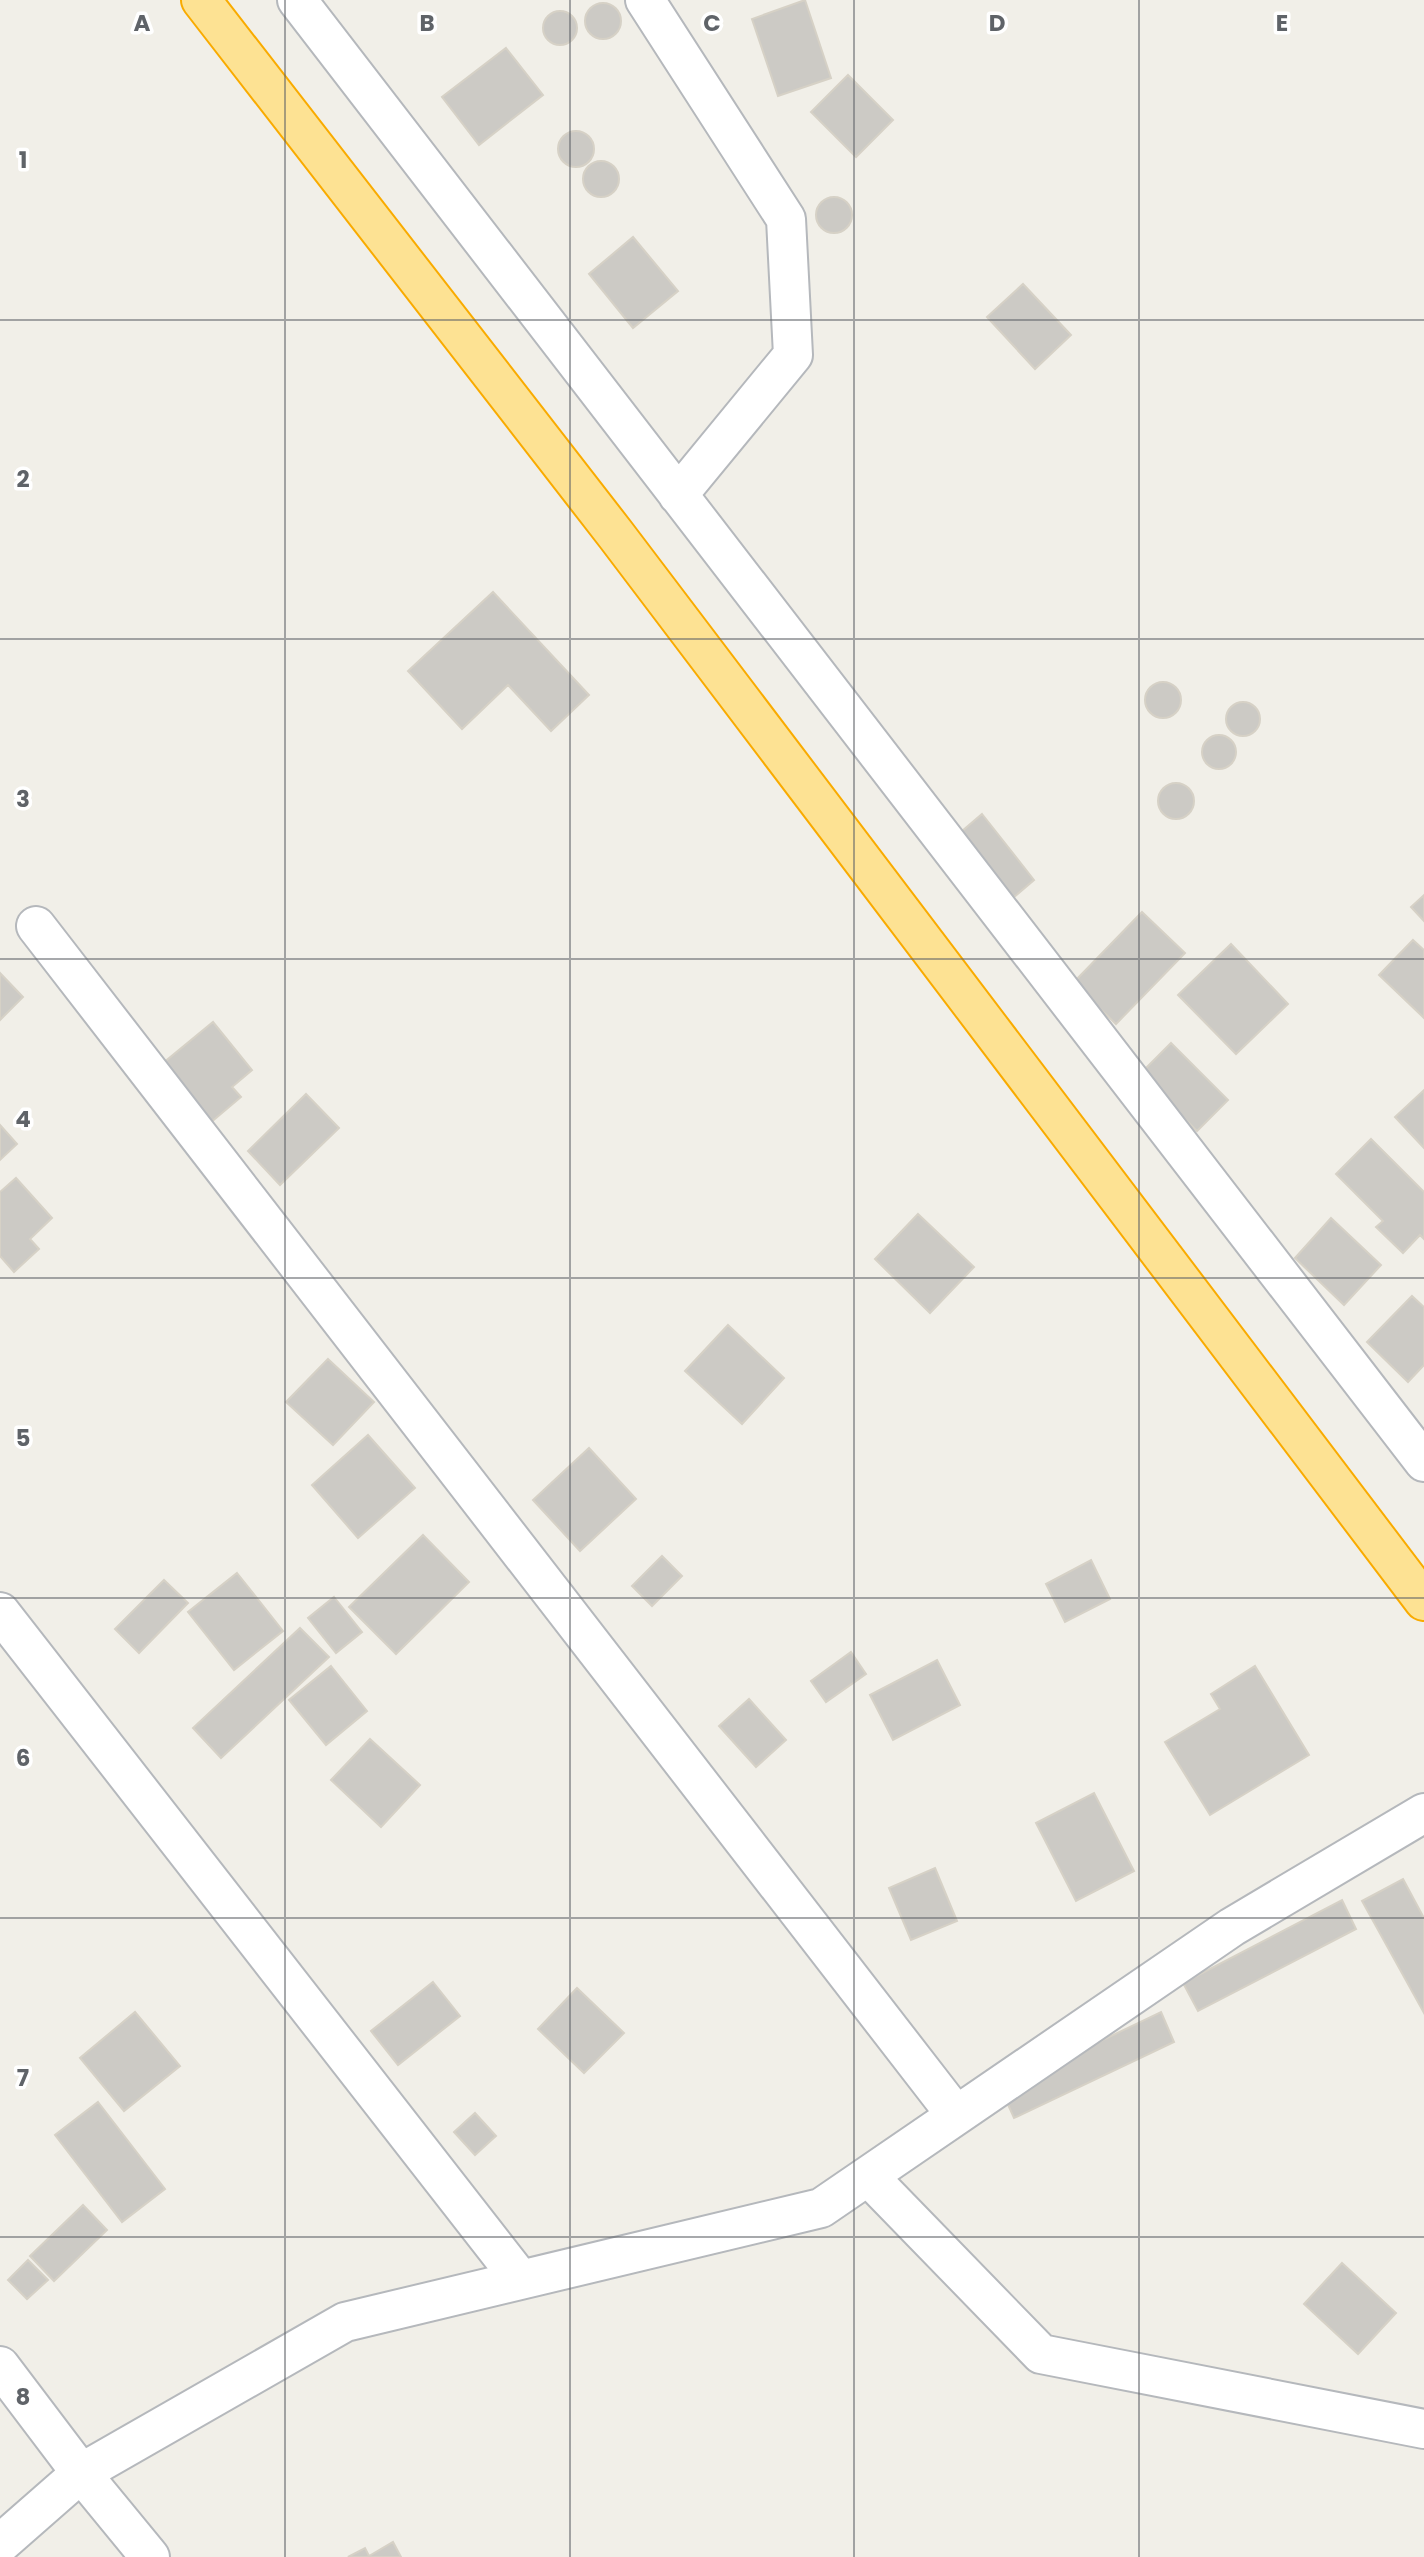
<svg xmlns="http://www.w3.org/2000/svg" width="1424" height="2557" viewBox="0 0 1424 2557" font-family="Poppins,sans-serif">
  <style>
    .building { fill: #cccac5; stroke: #d6d1c6; stroke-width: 2 }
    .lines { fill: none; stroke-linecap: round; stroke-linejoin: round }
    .street-casing { stroke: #b5b8bc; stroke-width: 42 }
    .highway-casing { stroke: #f9ab00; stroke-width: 42 }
    .street { stroke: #fff; stroke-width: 38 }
    .highway { stroke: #fde293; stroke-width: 38 }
    .grid { fill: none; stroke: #5f6368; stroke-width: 2; stroke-opacity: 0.55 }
    .grid-label { font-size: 23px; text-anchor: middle; font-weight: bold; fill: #5f6368; stroke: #fff; stroke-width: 7; stroke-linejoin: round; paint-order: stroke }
  </style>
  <rect width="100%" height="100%" fill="#f1efe8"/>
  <path class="building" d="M805,0L831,78L778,96L752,19Z
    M585 21a18 18 0 1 1 36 0a18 18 0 1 1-36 0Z
    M543 28a17 17 0 1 1 34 0a17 17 0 1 1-34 0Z
    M506,48L543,95L479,145L442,97Z
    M848,75L893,120L856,157L811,112Z
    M558 149a18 18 0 1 1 36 0a18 18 0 1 1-36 0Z
    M583 179a18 18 0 1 1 36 0a18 18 0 1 1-36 0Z
    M816 215a18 18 0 1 1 36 0a18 18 0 1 1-36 0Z
    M633,237L678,291L633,328L589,274Z
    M1023,284L1071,335L1035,369L987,317Z
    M493,592L589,695L551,731L508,685L462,729L408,671Z
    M1145 700a18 18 0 1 1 36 0a18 18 0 1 1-36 0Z
    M1226 719a17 17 0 1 1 34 0a17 17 0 1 1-34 0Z
    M1202 752a17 17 0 1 1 34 0a17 17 0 1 1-34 0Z
    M1158 801a18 18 0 1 1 36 0a18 18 0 1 1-36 0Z
    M982,814L1034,880L1006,904L954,838Z
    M1424,895V921L1411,907Z
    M1142,912L1185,953L1116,1024L1073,983Z
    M1413,940L1424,950V1018L1379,975Z
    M1231,944L1288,1004L1236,1054L1178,995Z
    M0,973L23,997L0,1020Z
    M213,1022L252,1070L232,1087L241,1097L210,1123L162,1064Z
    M1171,1043L1228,1100L1197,1131L1140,1074Z
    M1424,1090V1148L1395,1117Z
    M306,1094L339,1128L280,1185L248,1151Z
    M0,1125L17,1144L0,1160Z
    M1371,1139L1424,1192V1239L1420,1235L1403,1253L1376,1227L1383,1221L1336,1174Z
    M16,1178L52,1218L30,1239L39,1249L14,1272L0,1256V1192Z
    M918,1214L974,1267L930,1313L875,1259Z
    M1331,1218L1381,1265L1344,1305L1295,1258Z
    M1412,1296L1424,1307V1365L1408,1382L1367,1342Z
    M728,1325L784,1378L742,1424L685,1371Z
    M328,1359L374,1402L333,1445L286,1402Z
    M368,1435L415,1488L358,1538L312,1485Z
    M589,1448L636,1499L580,1551L533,1500Z
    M423,1535L469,1582L396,1654L349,1607Z
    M662,1556L682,1576L652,1606L632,1586Z
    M1091,1560L1110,1599L1065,1622L1046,1584Z
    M237,1573L283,1631L234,1670L188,1612Z
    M164,1580L188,1603L139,1653L115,1629Z
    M334,1597L362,1632L336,1653L308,1618Z
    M300,1628L329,1657L221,1758L193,1728Z
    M851,1652L866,1674L826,1702L811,1681Z
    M937,1660L960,1705L893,1740L870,1695Z
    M331,1666L367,1711L326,1745L289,1700Z
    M1255,1666L1309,1755L1210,1815L1165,1742L1220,1709L1211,1694Z
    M749,1699L786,1740L756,1767L719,1726Z
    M370,1739L420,1785L381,1827L331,1780Z
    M1094,1793L1134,1871L1076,1901L1036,1823Z
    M935,1868L957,1921L911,1940L889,1888Z
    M1403,1879L1424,1918V2013L1362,1901Z
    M1342,1900L1356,1929L1198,2011L1183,1983Z
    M433,1982L460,2016L398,2065L371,2031Z
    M577,1988L624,2033L584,2073L538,2029Z
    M135,2012L180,2066L124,2111L80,2058Z
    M1161,2012L1174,2042L1014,2118L1001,2089Z
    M98,2102L165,2189L122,2222L55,2135Z
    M475,2113L496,2136L475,2155L454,2132Z
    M83,2205L107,2230L54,2281L30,2256Z
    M28,2260L48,2280L27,2299L8,2280Z
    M1342,2263L1396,2313L1358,2354L1304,2304Z
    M393,2542L401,2557H348L365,2548L369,2556Z"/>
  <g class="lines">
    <defs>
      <path id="street" d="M297,0L1424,1462
        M645,0L786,219L793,355L678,495
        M36,926L956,2115
        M0,1612L520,2279
        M868,2176L1041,2354L1424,2429
        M0,2366L81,2473L150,2557
        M0,2544L81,2473L345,2322L821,2208L1232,1927L1424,1813"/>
      <path id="highway" d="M201,0L616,535L1424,1601"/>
    </defs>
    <use href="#street" class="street-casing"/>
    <use href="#highway" class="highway-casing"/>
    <use href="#street" class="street"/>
    <use href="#highway" class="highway"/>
  </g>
  <path class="grid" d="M285,0V2557M570,0V2557M854,0V2557M1139,0V2557M0,320H1424M0,639H1424M0,959H1424M0,1278H1424M0,1598H1424M0,1918H1424M0,2237H1424"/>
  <g class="grid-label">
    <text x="142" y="31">A</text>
    <text x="427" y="31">B</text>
    <text x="712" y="31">C</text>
    <text x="997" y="31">D</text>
    <text x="1282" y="31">E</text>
    <text x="23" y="168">1</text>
    <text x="23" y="487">2</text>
    <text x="23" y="807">3</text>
    <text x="23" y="1127">4</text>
    <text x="23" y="1446">5</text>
    <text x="23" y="1766">6</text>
    <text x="23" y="2086">7</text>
    <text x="23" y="2405">8</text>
  </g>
</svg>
